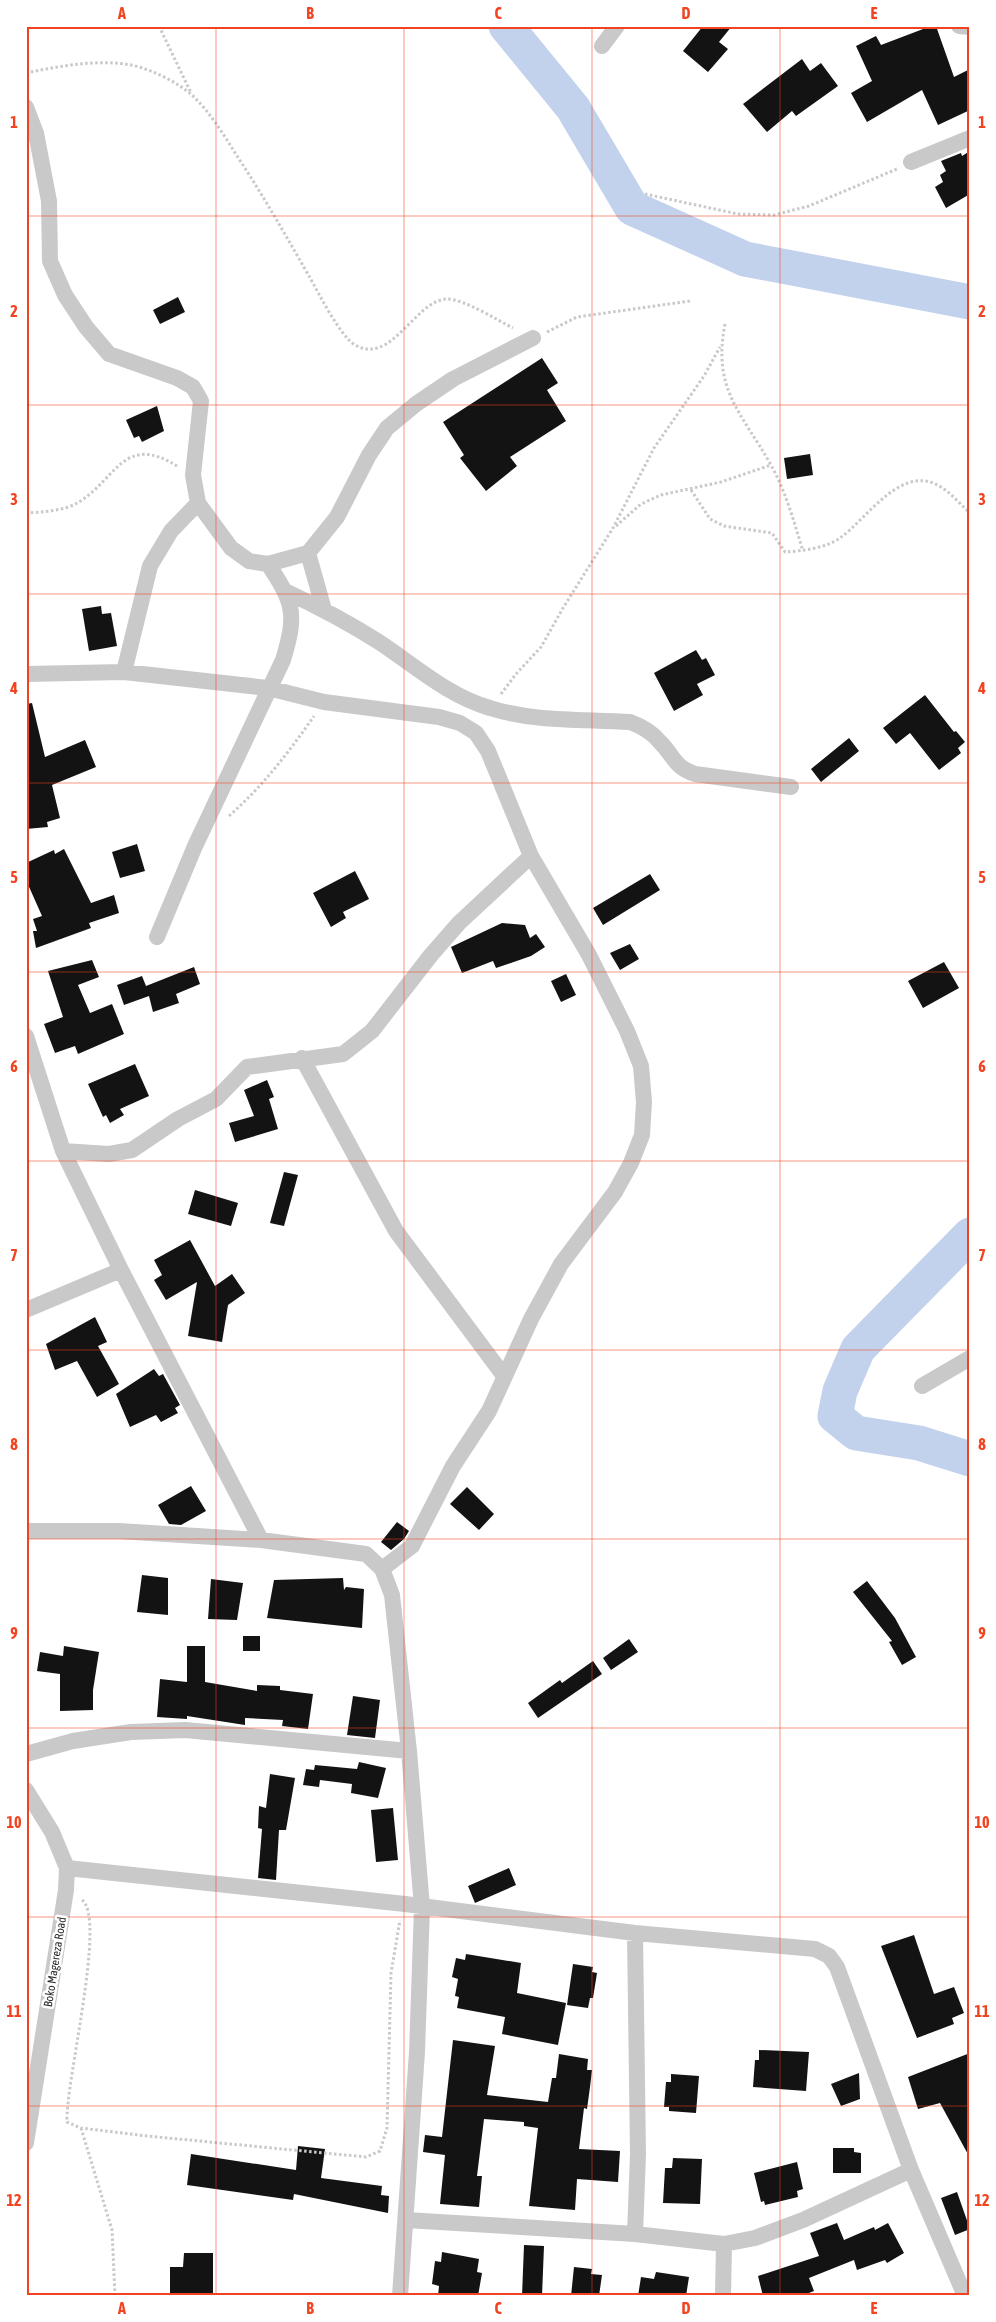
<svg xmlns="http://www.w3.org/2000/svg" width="996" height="2322" viewBox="0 0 996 2322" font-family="'Asap Condensed',sans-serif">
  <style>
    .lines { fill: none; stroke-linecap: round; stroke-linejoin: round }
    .river { stroke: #c2d2ed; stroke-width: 35 }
    .building { fill: #131313 }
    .path { stroke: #c9c9c9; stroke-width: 3; stroke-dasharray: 2.5 2.5; stroke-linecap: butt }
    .street { stroke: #c9c9c9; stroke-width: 16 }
    .grid { fill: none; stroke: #f14320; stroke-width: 1; stroke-opacity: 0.55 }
    .labels { text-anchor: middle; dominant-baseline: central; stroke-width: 5; stroke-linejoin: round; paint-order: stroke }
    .street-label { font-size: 12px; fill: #2c2c2c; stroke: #fff }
    .neatline { fill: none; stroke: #f14320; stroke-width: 2 }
    .grid-label { font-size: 16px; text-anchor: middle; font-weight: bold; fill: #f14320 }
  </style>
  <rect width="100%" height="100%" fill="#fff"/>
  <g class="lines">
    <path class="river" d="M506,26L573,108L632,208L745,259L970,302
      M970,1235L858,1349L840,1391L835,1416L856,1433L919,1443L970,1459"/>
  </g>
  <path class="building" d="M703,26H732L719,42L728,49L708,72L683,51Z
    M931,26H936L954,77L970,69V110L938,125L922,90L867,122L851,93L872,81L856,46L876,36L881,45Z
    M802,59L810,71L821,63L838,86L796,116L792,111L767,132L743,104Z
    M970,151V194L946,208L935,187L943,182L940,175L946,171L941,161L961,153L962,156Z
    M178,297L185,312L160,324L153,310Z
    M542,358L558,383L547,390L566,421L510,457L517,466L486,491L460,458L464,455L443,422Z
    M157,406L164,431L142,442L139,436L134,438L126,420Z
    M810,454L813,475L787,479L784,458Z
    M101,606L102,614L111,613L117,646L89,651L82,609Z
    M696,650L702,660L706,658L715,675L697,684L703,695L674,711L654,673Z
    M925,695L954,732L956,731L965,742L958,748L961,753L939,770L910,733L896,744L883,728Z
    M32,703L45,757L85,740L96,767L52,785L60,818L47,822L48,827L26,829V704Z
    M849,738L859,751L821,782L811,769Z
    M137,844L145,871L120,878L112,852Z
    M64,849L91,903L114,895L119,913L89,923L91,928L36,948L33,931H37L33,919L42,916L26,880V863L54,850L55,854Z
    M355,871L369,899L343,912L346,918L331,927L313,893Z
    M650,874L660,890L603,925L593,908Z
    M502,923L525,925L530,938L536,934L545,947L531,956L496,968L493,961L462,973L451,947Z
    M630,944L639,959L620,970L610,953Z
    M92,960L99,977L78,985L90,1013L112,1004L124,1034L78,1054L75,1046L55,1053L44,1024L63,1017L48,971Z
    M944,962L959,988L923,1008L908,981Z
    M194,967L200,984L176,994L179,1003L153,1012L149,996L124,1005L117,985L142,976L146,986Z
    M566,974L576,995L561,1002L551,981Z
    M135,1064L149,1096L120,1109L124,1115L110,1123L106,1115L103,1117L88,1084Z
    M267,1080L274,1097L269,1099L278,1129L235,1142L229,1123L254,1116L244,1090Z
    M284,1172L298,1175L284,1226L270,1223Z
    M195,1190L238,1203L231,1226L188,1214Z
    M190,1240L215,1286L232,1274L245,1293L228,1305L222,1342L188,1336L197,1282L166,1300L154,1280L162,1275L154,1260Z
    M95,1317L107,1342L98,1346L119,1384L97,1397L77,1361L55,1370L46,1344Z
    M154,1369L159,1376L163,1374L180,1405L175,1408L178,1413L161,1422L156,1415L130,1427L116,1394Z
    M191,1486L206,1511L181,1525L169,1524L158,1505Z
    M467,1487L494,1514L479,1530L450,1504Z
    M397,1522L409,1531L404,1539L391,1550L381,1542Z
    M142,1575L168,1578V1615L137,1612Z
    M343,1578L344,1590L346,1587L364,1589L362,1628L267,1618L274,1580Z
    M211,1579L243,1583L237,1620L208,1619Z
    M867,1581L895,1618L916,1657L902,1665L889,1642L892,1641L853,1592Z
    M243,1636H260V1651H243Z
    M629,1639L638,1652L611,1670L603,1658Z
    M64,1646L99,1652L93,1690V1710L60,1711V1674L37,1671L40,1652L63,1656Z
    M187,1646H205V1682L257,1691V1685L280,1686V1690L313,1694L308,1729L282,1726L283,1720L245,1718V1725L187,1716V1719L157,1717L160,1679L187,1682Z
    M593,1661L602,1674L538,1718L528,1703L560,1680L562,1683Z
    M353,1696L380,1700L375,1738L347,1735Z
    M359,1762L386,1768L378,1798L351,1793L352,1784L320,1780L319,1787L303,1785L306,1769L314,1770L315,1765L357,1769Z
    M270,1774L295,1778L286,1830H279L276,1880L258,1878L262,1829L258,1828L259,1806L266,1808Z
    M393,1808L398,1860L376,1862L371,1810Z
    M509,1868L516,1885L475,1903L468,1886Z
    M914,1935L934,1994L954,1987L964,2013L952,2018L954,2024L917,2038L881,1946Z
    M466,1954L521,1963L517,1993L566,2003L558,2045L502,2034L505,2017L457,2008L459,1997L455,1996L458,1979L452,1977L456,1958L465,1960Z
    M573,1964L593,1967L592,1972L597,1973L593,1998H590L588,2008L567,2005Z
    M453,2040L495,2046L487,2095L548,2102L552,2078H556L559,2054L588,2059L587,2070H592L590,2087L587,2109L584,2108L579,2149L620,2151L618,2182L577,2179L575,2210L529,2206L538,2128L524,2126V2122L484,2119L477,2176H482L479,2207L440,2204L445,2155L423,2152L425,2135L442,2137Z
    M759,2050L809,2052L806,2091L753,2087L755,2060H759Z
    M970,2053V2158L940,2103L918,2109L908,2077Z
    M859,2073L860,2099L841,2106L831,2084Z
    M671,2074L699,2076L696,2113L669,2111V2107H664L666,2082H671Z
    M298,2146L325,2149L321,2178L382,2186L381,2195L389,2196L388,2213L294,2194L293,2200L187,2185L191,2154L296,2170Z
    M833,2148H854V2152L861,2153V2173H833Z
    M673,2158L702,2159L700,2204L663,2203L665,2168H672Z
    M797,2162L803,2189L797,2191L798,2197L765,2205L764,2201L761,2202L754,2173Z
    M957,2192L970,2229L955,2235L941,2198Z
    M837,2223L844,2240L874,2227L875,2230L888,2223L904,2253L887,2263L885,2260L857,2270L854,2260L809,2278L814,2291L801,2296H763L758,2276L819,2256L810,2233Z
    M524,2245L544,2246L542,2296H522Z
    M442,2252L479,2259L477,2272L482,2273L478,2296H438L439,2286L432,2284L435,2261L441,2262Z
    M184,2253H213V2296H170V2267H183Z
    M574,2267L592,2269L591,2274L602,2275L599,2296H571Z
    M656,2272L689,2277L686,2296H638L641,2277L654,2279Z"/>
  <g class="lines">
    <path class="path" d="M159,26L191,93
      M26,73C60,66 97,59 131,65C151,69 177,82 192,95C211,113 225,137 239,159C264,197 286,236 309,276C318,292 340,336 355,345C392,366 415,300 447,299C464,299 497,320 513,328
      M645,194L738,214L774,215L809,206L897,169
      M725,324C712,390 742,413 771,465C786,492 794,522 803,551
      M547,332L577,317L690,301
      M691,490L710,519L724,526L772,533L785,552C802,551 826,548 840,538C868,518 902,462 941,487C952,494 961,505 970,513
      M26,513C42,512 65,511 79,502C117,478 124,433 177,466
      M616,526L641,504L661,495L721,482L771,465
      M501,694L516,674L541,647L563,608L613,528L654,448L704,376L720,347
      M229,816C263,786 289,752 314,716
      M82,1900C107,1918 65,2084 67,2122L81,2128L147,2136L366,2157L380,2151L387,2128L391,1973L400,1920
      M81,2128L112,2230L115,2296"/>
    <path class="street" d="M959,26L970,27
      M602,46L617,26
      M26,107L36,133L49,201L50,261L65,295L86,327L109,354L177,378L193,387L201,401L193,475L198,503L231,548L249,561L268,564L308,553L337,517L369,455L387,428L416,404L453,379L533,338
      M911,162L970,138
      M308,553L324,610
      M285,591C317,606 349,623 379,642C414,665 448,696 490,708C534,722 584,719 630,722C641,726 652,732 660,742C674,756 674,767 695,774L791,787
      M124,672L150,566L171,531L198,503
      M26,674L124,672L268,688L324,702L439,717L460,723L476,733L488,751L531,856L589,955L627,1031L641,1066L644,1102L642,1135L631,1163L615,1192L561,1264L531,1319L489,1411L453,1466L412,1546L382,1569
      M157,937L195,846L283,660C297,614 294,603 268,564
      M26,1036L63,1151L121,1270L261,1540
      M302,1058L396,1231L504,1376
      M63,1151L109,1154L132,1150L178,1119L216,1099L247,1067L343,1054L372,1031L431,955L459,923L531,856
      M26,1310L121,1270
      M922,1386L970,1358
      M26,1531H119L261,1540L366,1554L382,1569L392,1595L409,1751L422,1907L417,2052L400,2296
      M26,1754L73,1741L131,1732L185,1730L409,1751
      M26,1790L52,1832L67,1868L66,1890L26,2143
      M67,1868L405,1904L635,1933L815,1949L829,1956L837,1967L911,2170L965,2296
      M635,1933L638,2154L635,2234
      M406,2220L635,2234L724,2244L755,2238L803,2220L911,2170
      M723,2296L724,2244"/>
  </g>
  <path class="grid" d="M216,26V2296M404,26V2296M592,26V2296M780,26V2296M26,216H970M26,405H970M26,594H970M26,783H970M26,972H970M26,1161H970M26,1350H970M26,1539H970M26,1728H970M26,1917H970M26,2106H970"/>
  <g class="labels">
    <g class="street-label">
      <text transform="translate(55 1962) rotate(-81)">Boko Magereza Road</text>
    </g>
  </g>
  <rect width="996" height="2322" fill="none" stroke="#ffffff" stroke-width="55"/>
  <rect x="28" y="28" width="940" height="2266" class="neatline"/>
  <g class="grid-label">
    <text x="122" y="19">A</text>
    <text x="310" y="19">B</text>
    <text x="498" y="19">C</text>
    <text x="686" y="19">D</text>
    <text x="874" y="19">E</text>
    <text x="14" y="128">1</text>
    <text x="982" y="128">1</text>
    <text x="14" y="317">2</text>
    <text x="982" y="317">2</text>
    <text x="14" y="505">3</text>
    <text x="982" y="505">3</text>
    <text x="14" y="694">4</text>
    <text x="982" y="694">4</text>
    <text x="14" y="883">5</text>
    <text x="982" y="883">5</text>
    <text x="14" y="1072">6</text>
    <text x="982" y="1072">6</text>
    <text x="14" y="1261">7</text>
    <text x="982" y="1261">7</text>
    <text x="14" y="1450">8</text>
    <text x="982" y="1450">8</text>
    <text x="14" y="1639">9</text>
    <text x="982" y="1639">9</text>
    <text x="14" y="1828">10</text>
    <text x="982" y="1828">10</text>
    <text x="14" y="2017">11</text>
    <text x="982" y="2017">11</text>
    <text x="14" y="2206">12</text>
    <text x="982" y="2206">12</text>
    <text x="122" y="2314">A</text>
    <text x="310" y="2314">B</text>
    <text x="498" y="2314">C</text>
    <text x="686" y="2314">D</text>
    <text x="874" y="2314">E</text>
  </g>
</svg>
